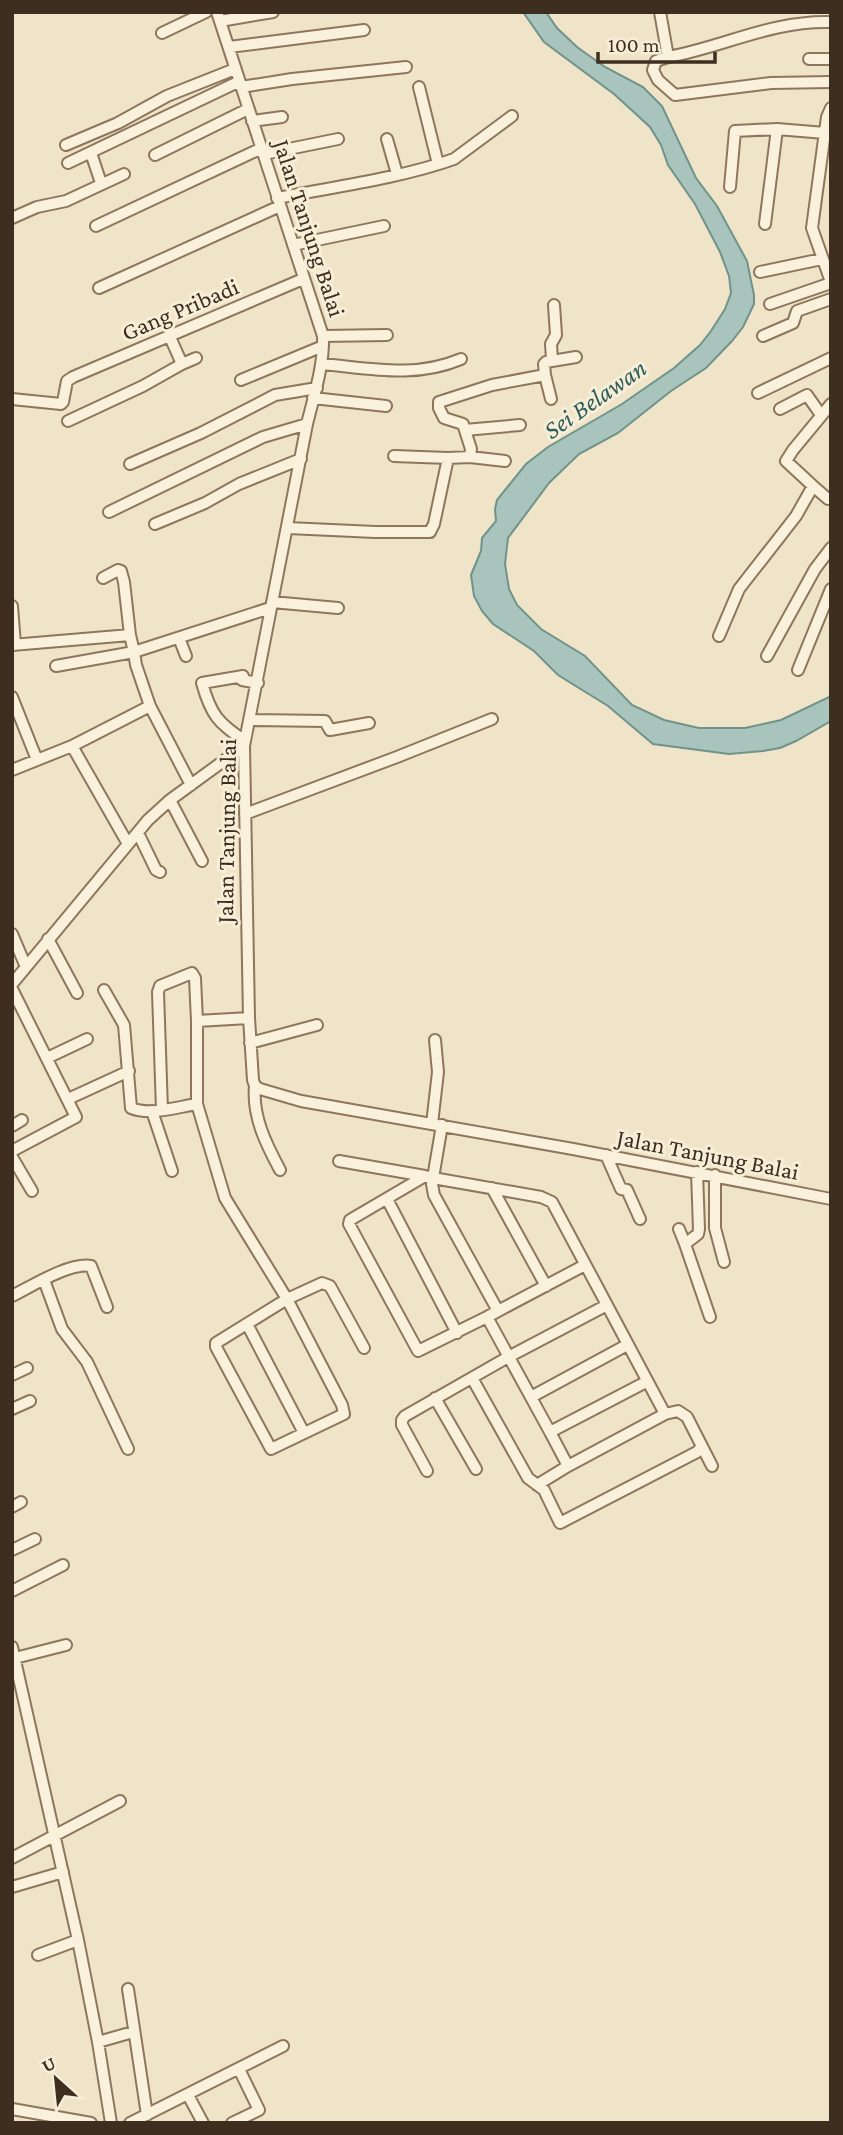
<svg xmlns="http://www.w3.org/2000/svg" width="843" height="2135" viewBox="0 0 843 2135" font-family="'Crimson Pro',serif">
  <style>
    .water { fill: #a9c4bc; stroke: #6f938a; stroke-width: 2 }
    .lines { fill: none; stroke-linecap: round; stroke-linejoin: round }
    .minor-casing { stroke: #8d765c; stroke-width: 14 }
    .minor { stroke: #faf1dc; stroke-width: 10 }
    .labels { text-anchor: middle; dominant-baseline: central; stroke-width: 6; stroke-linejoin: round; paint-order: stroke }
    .street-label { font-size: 24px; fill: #3d2e20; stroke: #f7eed8 }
    .water-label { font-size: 26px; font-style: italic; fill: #2f5d5a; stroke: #f7eed8 }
  </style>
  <rect width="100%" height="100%" fill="#f0e4c8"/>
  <path class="water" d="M523,12H546L557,28L577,47L605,67L643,87L662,106L696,178L717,206L747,261L754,295V304L743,327L732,341L706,368L671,391L618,433L579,454L549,483L508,538L505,564L509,589L517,605L541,629L585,656L632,705L664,720L699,728H745L781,720L831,696V721L796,741L780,748L763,751L729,754L653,744L608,706L558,675L534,651L493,624L482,611L474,596L471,575L481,551L482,538L496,521L495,509L497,500L526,464L548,447L622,404L674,368L700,345L711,331L725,309L731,293L729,276L720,252L695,204L668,165L661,145L650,127L614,94L544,42Z"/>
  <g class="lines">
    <defs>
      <path id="minor" d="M217,12L323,336C324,366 314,395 307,424L244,746L249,1018L253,1080L255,1086L260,1089L301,1101L573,1149L831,1199
        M660,12L668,57
        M220,21L273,12
        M831,22C773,20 723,47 668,57L656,61L653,70L658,80L675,95L771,83L831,82
        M162,33L206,12
        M229,47L364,30
        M809,59H831
        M241,87L292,79L406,67
        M419,87L438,164
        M831,108L827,117L812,228L831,282
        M252,121L282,117
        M387,139L397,174
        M66,145L118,123L167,96L235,69
        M91,153L101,183
        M264,154L338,139
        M155,155L248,109
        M68,163L238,82
        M730,187L735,131L777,129
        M277,198C333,187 401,178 454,159L512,116
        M12,218L37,207L66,201L124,174
        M765,224L777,129L825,133
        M96,226L262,148
        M293,245L384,226
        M760,272L822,259
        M99,288L280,206
        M770,304L831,283
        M323,336L387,335
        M763,336L793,323L797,311L831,299
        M552,360L551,344L556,335L554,305
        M182,364L196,358
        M321,364C369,368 414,379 461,359
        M545,375L551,399
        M241,380L323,346
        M758,393L831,358
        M313,398L386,406
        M12,399L61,404L63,402L67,381L73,377L303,279
        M780,409L807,395L821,415
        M68,421L143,386L182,364L170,337
        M465,430L520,425
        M394,456L448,458
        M470,457L471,449L463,424L444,418L439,408V402L492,385L545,375L544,364L546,362L576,357
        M130,464L201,433L275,395L317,388
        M813,486L828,499
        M109,512L263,437L307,424
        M155,524L205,503L239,484L301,459
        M288,528L375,532H430L434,524L448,458L470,457L505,461
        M103,578L118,570L121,571L124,582L130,635
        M272,602L338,608
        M12,606L15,645
        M719,636L739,589L796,516L813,486L786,461L793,450L831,404
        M179,638L186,656
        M12,645L130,635L134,652L270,608
        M767,656L815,569L831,548
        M798,670L831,589
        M12,697L37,760
        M150,706L191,785
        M250,720L325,721L330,730L369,723
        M245,741C218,723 211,715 202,683L243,676L242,680L258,683
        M72,746L128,844
        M12,770L72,746L150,706L136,665L134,652L56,666
        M170,800L202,861
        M245,814L397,757L492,719
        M138,833L156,870L160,872
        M12,934L26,967
        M48,939L77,993
        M12,984L148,820L170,800L244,746
        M12,989L76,1117L12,1151
        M104,990L124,1025L131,1108C150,1116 177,1107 197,1104
        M249,1018L197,1021V1104L225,1198L287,1299L342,1405L344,1414L271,1449L216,1347V1343L287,1299L322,1283L330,1286L364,1348
        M250,1043L317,1025
        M47,1058L87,1039
        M255,1086C252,1116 266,1144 280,1170
        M68,1099L129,1071
        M162,1110L158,992L160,986L192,973L195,978L197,1021
        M152,1111L172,1171
        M432,1124L438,1072L435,1040
        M442,1125L433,1178L425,1176L350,1220L349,1224L418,1351L487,1317
        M12,1126L22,1120
        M606,1155L621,1189L627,1190L640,1219
        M12,1157L32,1191
        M339,1161L425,1176
        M697,1172L699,1229L698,1234L685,1244L710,1317
        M715,1175V1228L724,1262
        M492,1188L546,1286
        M387,1199L457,1333
        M679,1229L685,1244
        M44,1280L62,1329L87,1362L128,1449
        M12,1296C32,1286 70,1262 91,1266L107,1307
        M607,1305L665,1414
        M498,1311L585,1265
        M247,1324L304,1433
        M12,1375L27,1368
        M472,1378L528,1478L544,1490L560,1523L697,1452L701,1447
        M531,1397L627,1345
        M435,1398L476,1469
        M12,1409L30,1401
        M550,1432L568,1466L665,1414L678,1411L687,1417L712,1466
        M427,1471L402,1425V1420L405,1416L510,1356L607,1305L552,1202L541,1197L433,1178L432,1184L434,1195L498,1311L487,1317L550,1432L646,1382
        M537,1485L568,1466
        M12,1507L21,1502
        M12,1550L35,1539
        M12,1591L63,1565
        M12,1647L78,1940L98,2042L111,2123
        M15,1658L66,1645
        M12,1858L120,1801
        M12,1887L63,1872
        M38,1955L78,1940
        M128,1989L147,2115
        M98,2042L133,2032
        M188,2095L203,2123
        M12,2109L91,2123
        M130,2123L283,2046
        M232,2123L259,2110L239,2069"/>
    </defs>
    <use href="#minor" class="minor-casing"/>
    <use href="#minor" class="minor"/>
  </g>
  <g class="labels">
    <g class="street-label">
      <text transform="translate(310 228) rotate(72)">Jalan Tanjung Balai</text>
      <text transform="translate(180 309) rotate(-23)">Gang Pribadi</text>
      <text transform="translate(226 831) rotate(-89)">Jalan Tanjung Balai</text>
      <text transform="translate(708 1154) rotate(11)">Jalan Tanjung Balai</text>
    </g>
    <g class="water-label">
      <text transform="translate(595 399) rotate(-35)">Sei Belawan</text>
    </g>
  </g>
  <rect width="843" height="2135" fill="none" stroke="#3d2e20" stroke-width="28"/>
  <g transform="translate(56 2079) rotate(333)" stroke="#f7eed8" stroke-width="5" paint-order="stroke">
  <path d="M0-5L12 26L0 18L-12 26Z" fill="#3d2e20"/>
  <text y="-10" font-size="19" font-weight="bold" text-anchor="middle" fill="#3d2e20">U</text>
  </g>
  <path d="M598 52v10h117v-10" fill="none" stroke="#3d2e20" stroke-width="3.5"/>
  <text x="608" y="52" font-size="21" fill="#3d2e20" stroke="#f7eed8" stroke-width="5" paint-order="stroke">100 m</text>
</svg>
